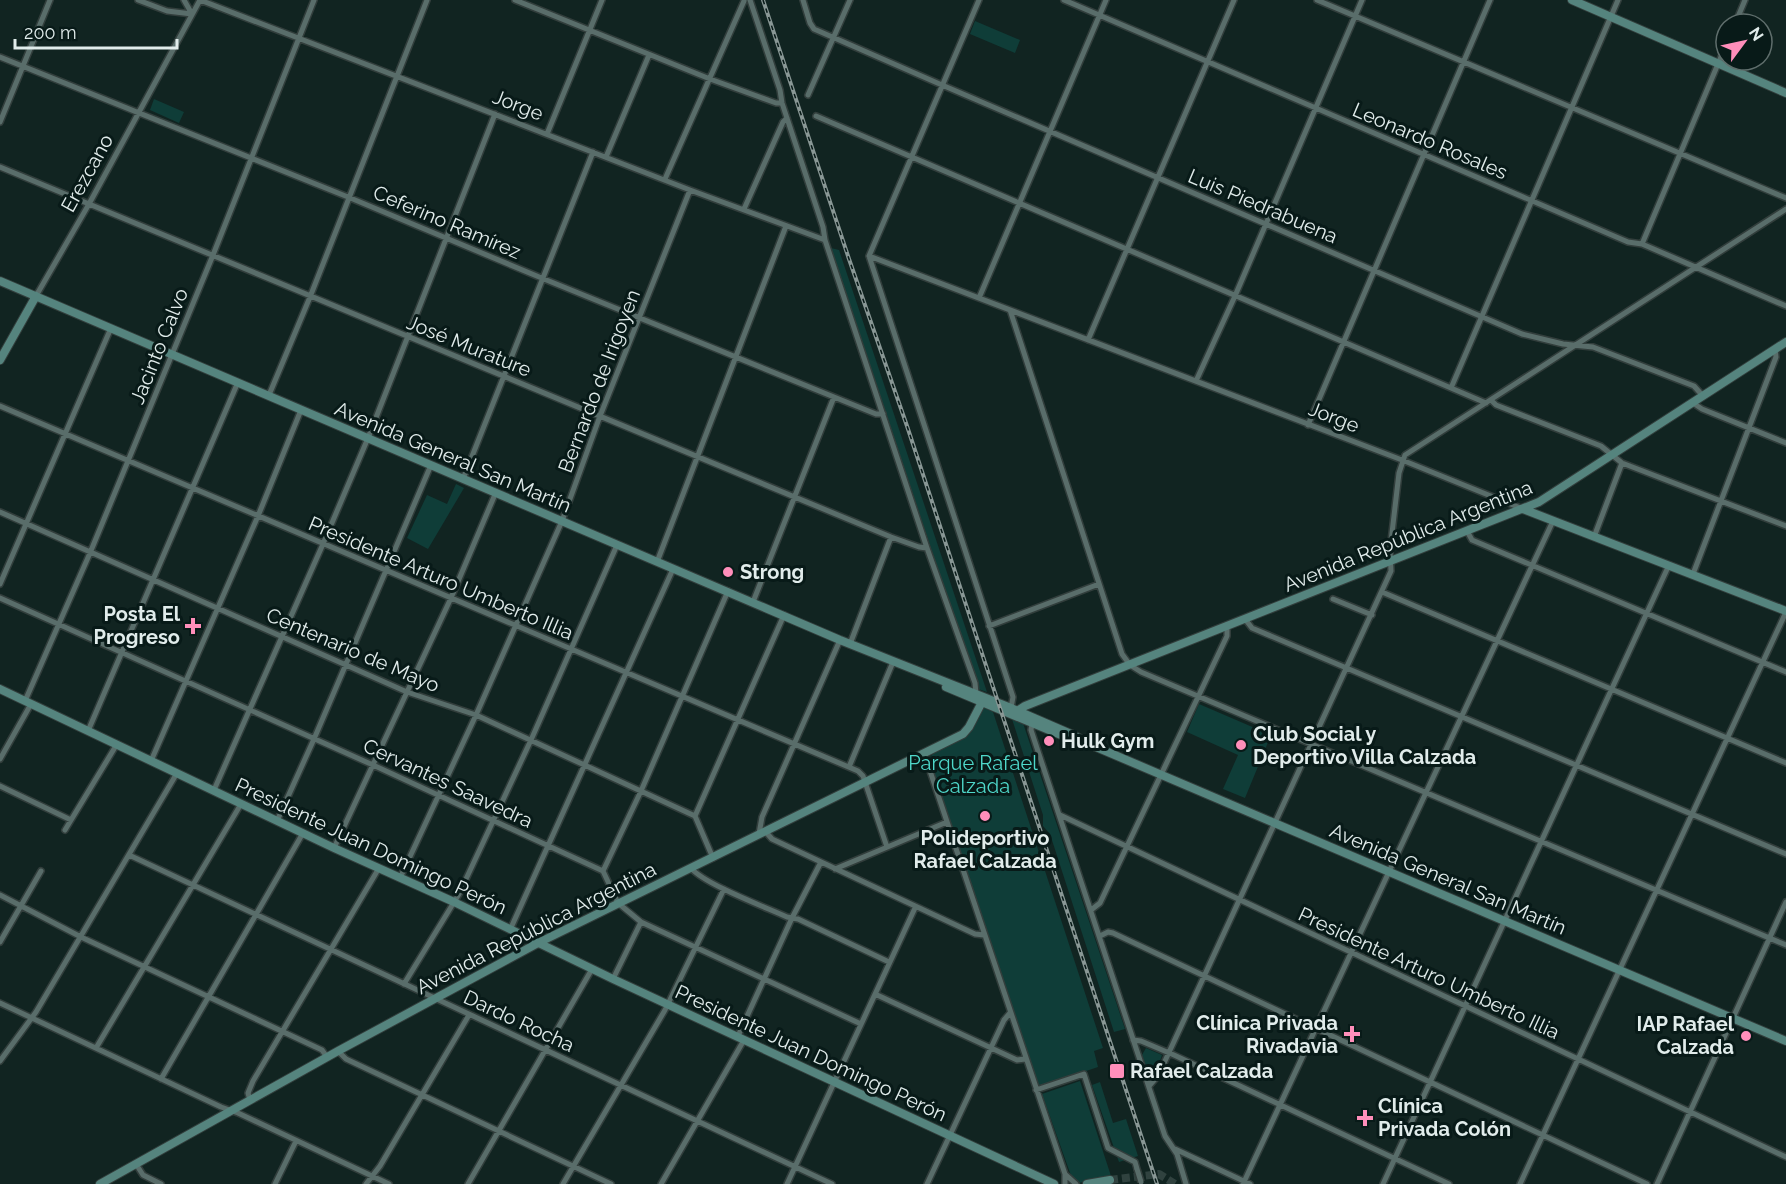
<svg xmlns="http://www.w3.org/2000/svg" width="1786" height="1184" viewBox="0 0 1786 1184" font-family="Raleway,sans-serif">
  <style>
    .green { fill: #0f3d38 }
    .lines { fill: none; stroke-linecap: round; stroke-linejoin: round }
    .secondary-tunnel { stroke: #30423f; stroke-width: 8; stroke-dasharray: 8 4; stroke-linecap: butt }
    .street-casing { stroke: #323e3c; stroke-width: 8 }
    .secondary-casing { stroke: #323e3c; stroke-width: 10 }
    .street { stroke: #596d6a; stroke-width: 5 }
    .secondary { stroke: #55847e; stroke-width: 8 }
    .rail-casing { stroke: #899795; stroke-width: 4 }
    .rail { stroke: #081a18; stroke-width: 1.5; stroke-dasharray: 4.5; stroke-linecap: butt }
    .street-bridge-casing { stroke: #323e3c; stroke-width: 8; stroke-linecap: butt }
    .street-bridge { stroke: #596d6a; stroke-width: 5 }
    .poi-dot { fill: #ff8eba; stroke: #081a18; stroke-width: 2 }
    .labels { text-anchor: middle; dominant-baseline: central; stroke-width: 6; stroke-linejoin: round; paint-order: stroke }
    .street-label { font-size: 20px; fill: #e1eceb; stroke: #081a18 }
    .poi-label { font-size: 20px; font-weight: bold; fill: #e1eceb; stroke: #081a18; text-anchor: start }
    .park-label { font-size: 20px; fill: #4fd8ca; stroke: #081a18 }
  </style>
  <rect width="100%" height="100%" fill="#112421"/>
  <path class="green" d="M975,21L1020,40L1015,53L970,34Z
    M154,99L184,112L179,123L150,110Z
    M831,248L839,250L987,692L978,689Z
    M456,484L464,488L428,549L407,538L427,495L447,504Z
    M1199,704L1271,735L1245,798L1223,789L1238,755L1187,732Z
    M986,706L993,712L1103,1048L1094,1051L1098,1067L1042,1086L1039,1087L1036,1084L929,758L933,754L968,733L982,709Z
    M1012,719L1023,723L1125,1029L1114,1032L1050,834L1043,826V815Z
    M1146,1048L1162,1055L1157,1070L1154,1073L1147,1069L1142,1055Z
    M1080,1081L1111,1176L1074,1184L1042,1094Z
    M1100,1082L1113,1123L1126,1119L1138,1156L1119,1162L1092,1085Z"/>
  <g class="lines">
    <path class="secondary-tunnel" d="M1110,1180L1159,1174L1175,1184"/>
    <defs>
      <path id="street" d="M138,0L167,11L192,14
        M184,0L192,14
        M200,0L690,190L825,240
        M515,0L710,79L776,103H782
        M750,0L780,90L782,103L823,227L825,240L927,548L975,683L976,694
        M803,0L810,23L814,29L942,85L1522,334L1563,344L1593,347L1694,386L1703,396
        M979,0L869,256L1013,697L1011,708
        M1064,0L1628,242L1642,244L1786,306
        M1317,0L1786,198
        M1735,24L1745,0
        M0,57L348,197L544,279L834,397L876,414H883
        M808,95L850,0
        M816,116L1486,403
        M0,122L50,0
        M547,134L602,0
        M606,157L649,55
        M0,167L891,537L919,547L927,548
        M665,179L744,1
        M744,209L783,122L787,118
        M1642,244L1726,45
        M869,256L1402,460L1523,509
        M36,296L89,204L200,0
        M979,298L1106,0
        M1010,310L1122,654L1130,665L1141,672L1786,945
        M1088,340L1234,0
        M1196,381L1235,296L1362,0
        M1451,388L1618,0
        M269,395L310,297L427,0
        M1491,400L1496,405L1601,446L1622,463L1786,526
        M1693,403L1702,409L1786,443
        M0,406L858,771L863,776L887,847
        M1308,425L1490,0
        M463,479L593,152
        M0,512L407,692L476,715L695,816
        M1467,531L1472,540L1786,672
        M1594,537L1622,463
        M657,562L786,226
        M1693,574L1776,357L1775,349
        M0,584L111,328
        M1382,592L1786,763
        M0,598L373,765L603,871L618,903L641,922L861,1024
        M1333,599L1372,615
        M753,602L834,397
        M1245,619L1252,628L1786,854
        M989,626L1099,584
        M850,644L891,537
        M25,701L90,553L213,255L314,0
        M1032,724L1031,730L1165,1136L1177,1154L1186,1184
        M88,731L238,382
        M924,753L1065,1174V1184
        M0,759L31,704
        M151,761L258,516L301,410
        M849,767L893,662
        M0,786L71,820
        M214,790L323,544L368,438L495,114
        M1060,815L1786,1157
        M277,821L314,739L431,465
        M65,830L117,744
        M765,831L772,839L975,934L984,935
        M759,834L762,817L840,640
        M334,848L451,598L496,492
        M129,855L832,1184
        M713,858L695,816L784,615
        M691,868C704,884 765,907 787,917L798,919L889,962
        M835,869L947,822
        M603,871L641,791L728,591
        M400,878L476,715L562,521L600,416L690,190
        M0,895L81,937L322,1050L327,1057
        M1091,910L1100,903L1227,636V627
        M510,930L673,569
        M1100,936L1108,932L1113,933L1647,1184
        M0,942L41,871
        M613,979L641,922
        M404,984L459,894L531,740L617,545
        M875,994L1017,1060L1025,1059
        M0,1003L221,1107L238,1113L389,1184
        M738,1036L792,918L821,862
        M1133,1040L1141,1041L1174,1055L1449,1184
        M96,1048L241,804
        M338,1051L346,1059L611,1184
        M0,1061L36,1012L177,773
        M161,1079L303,833
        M1149,1086L1156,1078L1165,1061L1391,571L1390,550L1399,473L1405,455L1786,209
        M1036,1090L1084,1074L1108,1148L1135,1162L1137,1169
        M250,1100L248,1093L253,1081L379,868
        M1175,1149L1250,1184
        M136,1164L143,1175L161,1184
        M1066,1175L1076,1184
        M275,1184L296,1141
        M366,1184L380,1166L469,1015
        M468,1184L592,969
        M563,1184L665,1010L724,889
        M661,1184L744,1040
        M787,1184L915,908
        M927,1184L1004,1020L1010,1013
        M1243,1184L1553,521
        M1383,1184L1669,565
        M1520,1184L1786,612
        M1657,1184L1786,902"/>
      <path id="secondary" d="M1572,0L1786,93
        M0,281L840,640L1011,708L1071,734L1096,747L1786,1041
        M0,360L36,296
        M1523,509L1786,611
        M946,687L1073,740
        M0,689L334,848L454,902L613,979L1054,1184
        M1017,711L1025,706L1539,502L1786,342
        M100,1184L338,1051L538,943L963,734L969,727L982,702
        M1087,1184L1110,1180"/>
    </defs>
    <use href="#street" class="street-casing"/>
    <use href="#secondary" class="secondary-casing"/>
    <use href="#street" class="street"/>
    <use href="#secondary" class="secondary"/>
    <defs>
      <path id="rail" d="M763,0L849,259L907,426L1157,1184"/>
    </defs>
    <use href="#rail" class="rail-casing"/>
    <use href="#rail" class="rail"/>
    <defs>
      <path id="street-bridge" d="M1137,1169L1141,1182"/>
    </defs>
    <use href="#street-bridge" class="street-bridge-casing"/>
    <use href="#street-bridge" class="street-bridge"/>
  </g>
  <g class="poi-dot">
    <circle cx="728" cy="572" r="6"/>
    <path d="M190 617h6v6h6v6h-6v6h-6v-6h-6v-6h6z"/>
    <circle cx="1049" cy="741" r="6"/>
    <circle cx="1241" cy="745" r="6"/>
    <circle cx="985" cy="816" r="6"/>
    <path d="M1349 1025h6v6h6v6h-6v6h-6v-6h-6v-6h6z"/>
    <circle cx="1746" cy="1036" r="6"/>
    <rect x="1109" y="1063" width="16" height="16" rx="3"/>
    <path d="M1362 1109h6v6h6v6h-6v6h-6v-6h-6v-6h6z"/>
  </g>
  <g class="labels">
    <g class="street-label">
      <text transform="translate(518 105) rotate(21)">Jorge</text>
      <text transform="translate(1430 141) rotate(23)">Leonardo Rosales</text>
      <text transform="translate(87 173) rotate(-61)">Erezcano</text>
      <text transform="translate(1263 206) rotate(23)">Luis Piedrabuena</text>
      <text transform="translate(447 222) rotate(23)">Ceferino Ramírez</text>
      <text transform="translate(159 346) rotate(-68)">Jacinto Calvo</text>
      <text transform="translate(469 346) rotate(22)">José Murature</text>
      <text transform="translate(599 381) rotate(-69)">Bernardo de Irigoyen</text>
      <text transform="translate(1334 417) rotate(21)">Jorge</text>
      <text transform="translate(453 457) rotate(23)">Avenida General San Martín</text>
      <text transform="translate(1408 536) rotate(-22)">Avenida República Argentina</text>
      <text transform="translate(441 578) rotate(23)">Presidente Arturo Umberto Illia</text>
      <text transform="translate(353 650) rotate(23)">Centenario de Mayo</text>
      <text transform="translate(448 783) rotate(25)">Cervantes Saavedra</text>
      <text transform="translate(371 846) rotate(25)">Presidente Juan Domingo Perón</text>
      <text transform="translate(1448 879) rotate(23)">Avenida General San Martín</text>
      <text transform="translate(536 928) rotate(-27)">Avenida República Argentina</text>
      <text transform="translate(1429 973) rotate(25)">Presidente Arturo Umberto Illia</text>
      <text transform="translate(519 1021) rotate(25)">Dardo Rocha</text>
      <text transform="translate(811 1053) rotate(25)">Presidente Juan Domingo Perón</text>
    </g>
    <g class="poi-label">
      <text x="740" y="572">Strong</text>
      <text x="180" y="614" text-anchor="end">Posta El<tspan x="180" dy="23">Progreso</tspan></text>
      <text x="1253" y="734">Club Social y<tspan x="1253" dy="23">Deportivo Villa Calzada</tspan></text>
      <text x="1061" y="741">Hulk Gym</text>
      <text x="985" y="838" text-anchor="middle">Polideportivo<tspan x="985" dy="23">Rafael Calzada</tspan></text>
      <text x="1338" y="1023" text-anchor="end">Clínica Privada<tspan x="1338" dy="23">Rivadavia</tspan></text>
      <text x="1734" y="1024" text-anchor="end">IAP Rafael<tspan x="1734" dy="23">Calzada</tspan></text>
      <text x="1130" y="1071">Rafael Calzada</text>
      <text x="1378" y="1106">Clínica<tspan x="1378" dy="23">Privada Colón</tspan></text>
    </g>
    <g class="park-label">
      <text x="973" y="763">Parque Rafael<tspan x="973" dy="23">Calzada</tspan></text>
    </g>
  </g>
  <g transform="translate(1744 42) rotate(57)"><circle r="28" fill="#081a18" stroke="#5f6e6c" stroke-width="1.5"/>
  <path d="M0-4.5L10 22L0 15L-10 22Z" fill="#ff8eba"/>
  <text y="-9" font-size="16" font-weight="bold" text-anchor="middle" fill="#e1eceb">N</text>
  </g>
  <path d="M15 39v9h162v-9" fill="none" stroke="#e1eceb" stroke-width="3"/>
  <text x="24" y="39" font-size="18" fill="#e1eceb" stroke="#081a18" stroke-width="4.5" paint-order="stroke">200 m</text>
</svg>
